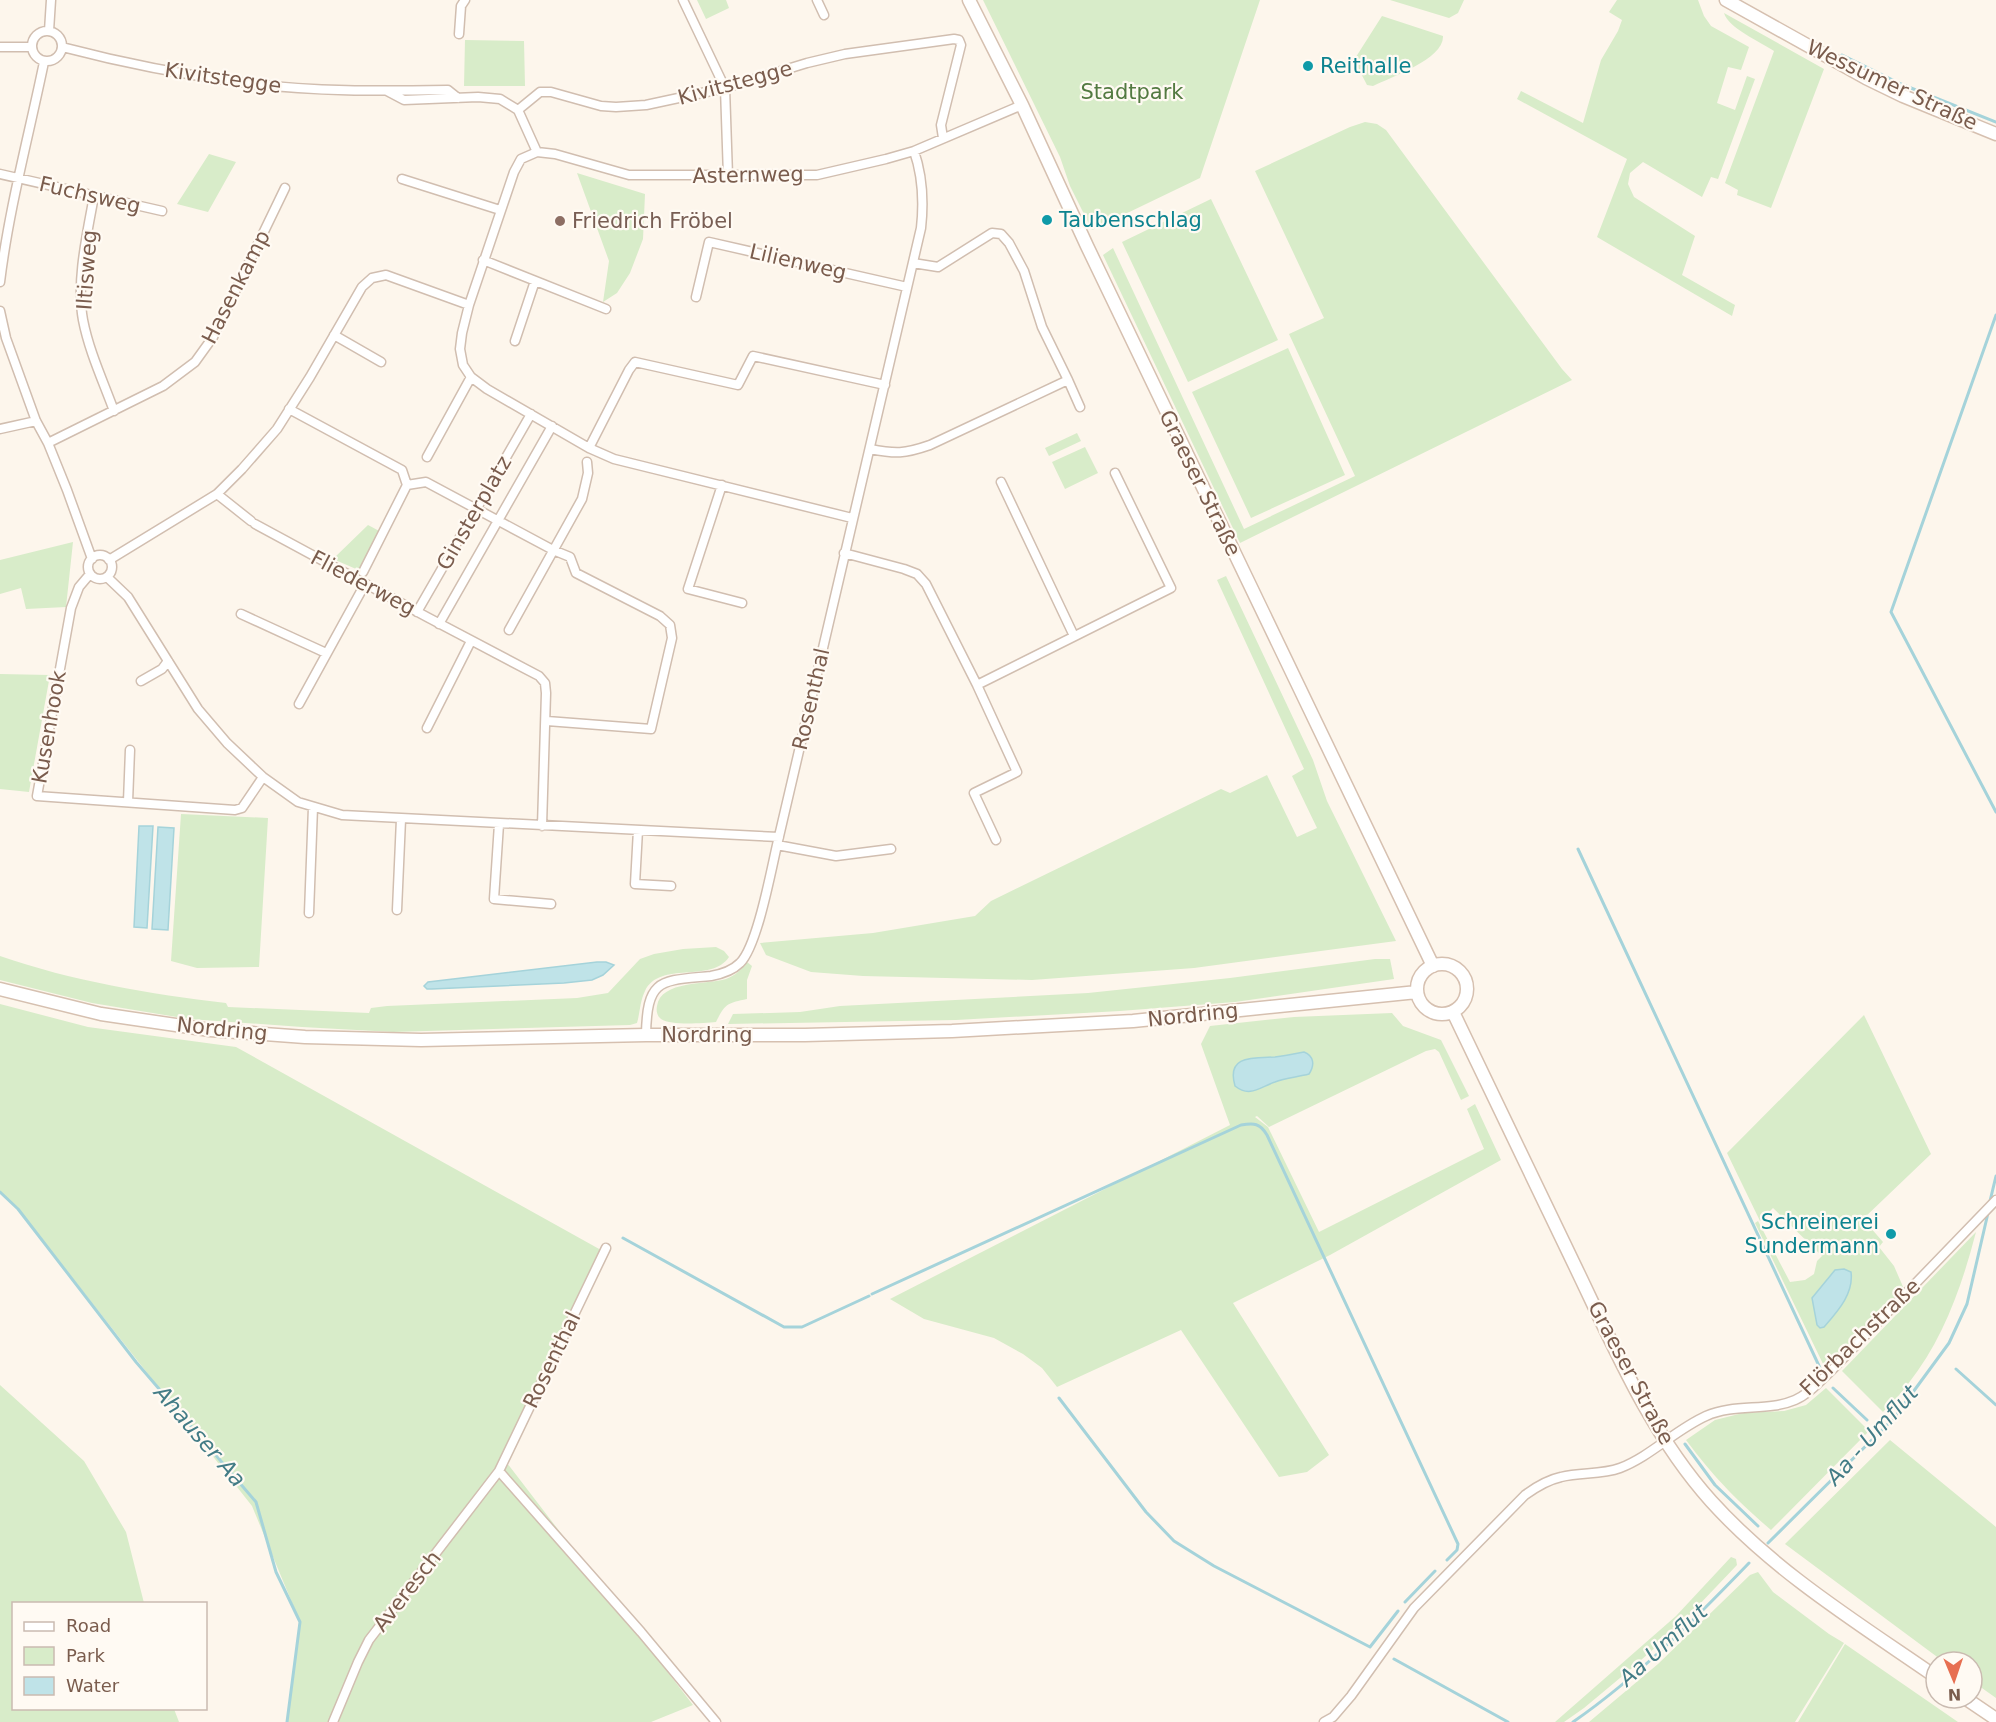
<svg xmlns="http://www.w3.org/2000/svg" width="1996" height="1722" viewBox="0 0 1996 1722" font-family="'DejaVu Sans',sans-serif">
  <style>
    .green { fill: #d8ecc9 }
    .water { fill: #bfe3e8; stroke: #a5d3da; stroke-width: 1.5 }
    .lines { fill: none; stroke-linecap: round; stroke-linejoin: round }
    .stream { stroke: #a5d3da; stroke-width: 3 }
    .street-casing { stroke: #d1beb0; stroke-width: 11 }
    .secondary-casing { stroke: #d6c0b0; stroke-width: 15 }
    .street { stroke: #fff; stroke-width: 8 }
    .secondary { stroke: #fff; stroke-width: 12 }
    .culture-dot { fill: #0f9aa8; stroke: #fffaf3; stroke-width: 2 }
    .education-dot { fill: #8d6e63; stroke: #fffaf3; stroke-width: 2 }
    .labels { text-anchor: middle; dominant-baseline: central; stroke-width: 4.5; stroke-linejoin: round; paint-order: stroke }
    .culture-label { font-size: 21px; fill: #0d838f; stroke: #fffaf3; text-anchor: start }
    .street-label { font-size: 21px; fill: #7a5c4d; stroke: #fffaf3 }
    .park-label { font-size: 21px; fill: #537a41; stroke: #fffaf3 }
    .education-label { font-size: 21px; fill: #785e54; stroke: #fffaf3; text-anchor: start }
    .water-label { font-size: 22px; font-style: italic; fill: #437c86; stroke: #fffaf3 }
  </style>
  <rect width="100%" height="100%" fill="#fdf6ec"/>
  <path class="green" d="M697,0H726L729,8L706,19Z
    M983,0H1260L1200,178L1092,230L1070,186L1060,157Z
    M1390,0H1464L1458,13L1449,18Z
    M1617,0H1698L1704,16L1711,26L1749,47L1741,70L1728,67L1717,103L1735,110L1747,76L1755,79L1718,179L1711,177L1702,197L1643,162L1630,173L1628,184L1634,197L1695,236L1682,275L1735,305L1732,316L1597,237L1627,159L1517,99L1521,91L1583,123L1601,60L1618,31L1622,20L1609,12Z
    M1724,13L1824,69L1771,208L1737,195L1738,190L1725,183L1774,51C1761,42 1728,28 1724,13Z
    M1382,16L1443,36C1444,59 1391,77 1373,86L1367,85L1354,60Z
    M465,40L524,41L525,86H464Z
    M1365,122L1377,124L1386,130L1562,369L1572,380L1240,543L1103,255L1113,248L1244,529L1355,476L1289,334L1324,318L1255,171L1350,127Z
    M209,154L236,162L208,212L177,204Z
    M577,173L645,194L643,239L630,273L617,293L603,302L609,261Z
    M1211,199L1278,340L1188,382L1122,242Z
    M1288,348L1345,475L1251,518L1192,392Z
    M1077,433L1081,441L1049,456L1045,448Z
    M1085,447L1098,473L1065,489L1052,462Z
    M368,525L383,533L363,572L333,559Z
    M73,542L66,607L26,609L21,588L0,594V560Z
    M1226,576L1313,760L1327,801L1396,941L1194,968L1032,980L863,976L811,972L766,955L760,943L873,933L975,916L991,901L1221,789L1230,793L1267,775L1297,837L1317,828L1292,776L1304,769L1217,580Z
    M0,674L50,675L29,792L0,789Z
    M181,814L268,818L259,967L197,968L171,961Z
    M716,947L724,951L729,957C711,984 660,960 645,991C640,1001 640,1013 637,1023L630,1025L393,1032L302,1027L189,1019L92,1003L0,980V956C72,981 150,994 226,1003L228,1007L369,1013L371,1008L387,1006L577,998L608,993L640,959L654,954L683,949Z
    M1375,959H1390L1394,979L1235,1002L1120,1011L956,1020L728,1024L733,1014L800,1012L840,1006L1088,993L1230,978Z
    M747,962L752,966L747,980V999C727,1003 725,1004 716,1022C703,1023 672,1026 661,1019C657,1016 656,1011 657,1006C661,980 707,985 726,979C736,975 741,970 747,962Z
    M0,1004L88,1027L236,1047L601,1250L507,1463L693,1705L651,1722H287L300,1622L252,1506L18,1209L0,1193Z
    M1392,1013L1403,1026L1441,1040L1469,1096L1461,1100L1439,1052L1435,1049L1426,1051L1269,1127L1257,1116L1255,1117L1268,1127L1319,1232L1484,1149L1467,1109L1475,1104L1501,1160L1330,1255L1233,1303L1329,1455L1307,1472L1279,1477L1181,1330L1057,1387L1042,1368L1023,1354L994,1338L924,1319L890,1299L1230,1125L1201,1044L1210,1026L1294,1017Z
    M1864,1015L1931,1154L1863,1219L1883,1242L1879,1247L1894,1266L1904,1289L1825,1368L1755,1223L1758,1221L1790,1282L1805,1280L1814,1274L1817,1261L1822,1256L1773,1208L1760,1221L1727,1153Z
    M1976,1232C1962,1286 1943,1340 1908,1384C1901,1394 1891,1403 1883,1412L1842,1371Z
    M0,1385L84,1461L126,1532L144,1603L14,1604V1708L174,1709L179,1722H0Z
    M1826,1388L1869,1431L1771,1530C1736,1500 1713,1476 1686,1440L1715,1420L1743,1413L1784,1411L1806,1405Z
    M1890,1440L1996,1527V1698L1972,1681V1662H1944L1785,1544Z
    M1731,1557L1736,1559L1737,1565L1674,1631L1632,1668L1584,1708L1564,1722H1555L1676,1616Z
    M1758,1572L1773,1592L1829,1634L1844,1643L1795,1722H1589L1658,1664L1750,1575Z
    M1845,1644L1958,1722H1798Z"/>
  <path class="water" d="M139,826H153L147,928L134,927Z
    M158,827L174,828L168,930L152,929Z
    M597,962H606L614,965L603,975L592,980L564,983L432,989H427L424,986L428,982Z
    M1304,1052C1314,1056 1315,1065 1309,1074C1298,1077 1285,1078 1275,1082C1260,1087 1250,1098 1235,1086C1226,1055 1253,1058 1275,1057C1284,1056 1294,1054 1304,1052Z
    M1844,1269L1851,1272C1854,1294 1837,1312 1824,1327L1820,1328L1817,1325L1812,1298L1835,1270Z"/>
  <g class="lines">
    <path class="stream" d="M1842,55L1901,84L1996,122
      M1996,315L1891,612L1996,812
      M1578,849L1820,1368
      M0,1192L18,1209L136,1362L256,1502L276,1572L300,1622L287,1722
      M1990,1201L1996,1176
      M623,1238L784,1327H802L869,1296
      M872,1294L1241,1125C1254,1123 1260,1123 1267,1135L1458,1544L1457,1550L1447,1560
      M1956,1369L1996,1405
      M1833,1388L1867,1420
      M1059,1398L1146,1512L1174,1541L1214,1566L1370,1647L1398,1611
      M1685,1444L1715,1485L1758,1526
      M1768,1543L1894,1418L1949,1343L1967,1304L1988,1213
      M1405,1602L1435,1571
      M1394,1659L1508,1722
      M1573,1722C1638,1677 1694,1620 1749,1563"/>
    <defs>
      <path id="street" d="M683,0L725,88L728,176
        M817,0L824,15
        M32 46a15 15 0 1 1 30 0a15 15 0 1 1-30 0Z
        M49,31L51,0
        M459,34L461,6L465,0
        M0,47H31
        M62,47C123,63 184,75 246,83C313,92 381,91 448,90L458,98
        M387,91L404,100L478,97L500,99L518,110L537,152
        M518,110L540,92H551L601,106L616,107L646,105L725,88L807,63L845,54L954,39L959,40L961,45L941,125L943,138
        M0,174L162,211
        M402,179L500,210
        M94,196C87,234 76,282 83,320C89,351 103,381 114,411
        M483,260L606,309
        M0,282C9,208 29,135 44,62
        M696,297L709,242L907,287
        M0,311L6,338L36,421L48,443L67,490L92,559
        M334,335L381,362
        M515,341L535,281
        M1068,380L1080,407
        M289,409L402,470L407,485
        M0,429L36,421
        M48,443L163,386L195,362L213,337L285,188
        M589,448L629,370L635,362L738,385L753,356L885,385
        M870,449C896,454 904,454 930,445L1068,380L1042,327L1024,271L1009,243L1001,234L992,233L938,267L913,263
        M427,457L471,377
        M1001,482L1074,636
        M407,485L426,482L553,550L570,557L576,573L660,616L670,625L672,638L651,729L547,721
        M722,485L688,589L742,603
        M217,494L251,521
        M852,518L614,459L589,448L487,389L471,377L463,365L460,349L462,333L469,305L514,172L521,159L537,152L555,154L629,175H817L886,159L914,151L1022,105
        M255,524L427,617L539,676L545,683L546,693L542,826
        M844,553L904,569L917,574L926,584L977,685L1171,588L1115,473
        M88 567a12 12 0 1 1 24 0a12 12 0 1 1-24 0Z
        M109,560L217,494L242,469L277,429L310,377L362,287L372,278L386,275L469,305
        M363,572L407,485
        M90,574L79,587L71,608L37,796L235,810L242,808L263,777
        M107,577L128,597L198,709L227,743L263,777L298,802L342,815L779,837
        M417,612L531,414
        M241,614L326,653
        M439,624L552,426
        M509,630L582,499L588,473L587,462
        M141,681L162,669L168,661
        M977,685L1017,772L974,793L996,840
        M299,704L365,584
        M427,728L471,641
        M128,802L130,750
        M499,824L494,899L551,904
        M638,830L635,884L671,886
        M777,845L836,856L891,849
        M397,910L401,819
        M309,913L313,807
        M646,1035C647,977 661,981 711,976C722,974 732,971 740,963C757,947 771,871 777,845L921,228C924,201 923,177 914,151
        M499,1471L641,1632L716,1722
        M333,1722L358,1662L369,1640L499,1471L606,1248
        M1324,1722L1333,1717L1351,1696L1414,1608L1525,1495C1536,1487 1547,1480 1561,1477C1581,1472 1601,1475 1620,1468C1651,1456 1675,1430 1706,1416C1735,1403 1767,1412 1795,1400C1809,1394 1820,1381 1831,1371L1996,1200"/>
      <path id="secondary" d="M969,0L1022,105L1087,246L1433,966
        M1726,0L1866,78L1903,96L1996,134
        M1417 989a25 25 0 1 1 50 0a25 25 0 1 1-50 0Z
        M0,989L101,1014L210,1030L305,1037L421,1040L646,1035H805L952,1031L1133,1021L1417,992
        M1453,1012C1493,1097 1535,1181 1575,1266C1614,1347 1650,1433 1711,1501C1775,1572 1858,1623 1936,1677
        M1965,1698L1996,1719"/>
    </defs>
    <use href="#street" class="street-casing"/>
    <use href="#secondary" class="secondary-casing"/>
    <use href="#street" class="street"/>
    <use href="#secondary" class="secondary"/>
  </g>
  <g class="culture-dot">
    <circle cx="1308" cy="66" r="6"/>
    <circle cx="1047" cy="220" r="6"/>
    <circle cx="1891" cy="1234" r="6"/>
  </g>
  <circle class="education-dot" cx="560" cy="221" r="6"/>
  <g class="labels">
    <g class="culture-label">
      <text x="1320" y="66">Reithalle</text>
      <text x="1059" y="220">Taubenschlag</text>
      <text x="1879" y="1222" text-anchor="end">Schreinerei<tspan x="1879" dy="24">Sundermann</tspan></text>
    </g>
    <g class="street-label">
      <text transform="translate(223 78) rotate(8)">Kivitstegge</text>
      <text transform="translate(735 83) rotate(-15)">Kivitstegge</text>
      <text transform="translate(1892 85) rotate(25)">Wessumer Straße</text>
      <text transform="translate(748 175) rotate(-1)">Asternweg</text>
      <text transform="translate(90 195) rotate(13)">Fuchsweg</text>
      <text transform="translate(798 262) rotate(13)">Lilienweg</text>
      <text transform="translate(87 270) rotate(-86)">Iltisweg</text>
      <text transform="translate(236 287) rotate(-63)">Hasenkamp</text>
      <text transform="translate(1200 483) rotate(64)">Graeser Straße</text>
      <text transform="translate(474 513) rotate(-60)">Ginsterplatz</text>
      <text transform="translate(363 583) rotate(28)">Fliederweg</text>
      <text transform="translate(811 699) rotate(-77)">Rosenthal</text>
      <text transform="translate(49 727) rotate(-80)">Kusenhook</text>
      <text transform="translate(1193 1015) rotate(-6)">Nordring</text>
      <text transform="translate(222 1029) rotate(6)">Nordring</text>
      <text x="707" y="1035">Nordring</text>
      <text transform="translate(1860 1337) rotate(-44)">Flörbachstraße</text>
      <text transform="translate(552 1360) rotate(-64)">Rosenthal</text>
      <text transform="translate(1631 1373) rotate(62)">Graeser Straße</text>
      <text transform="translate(407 1591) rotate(-52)">Averesch</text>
    </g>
    <g class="park-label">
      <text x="1132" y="92">Stadtpark</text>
    </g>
    <g class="education-label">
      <text x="572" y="221">Friedrich Fröbel</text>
    </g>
    <g class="water-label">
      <text transform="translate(1872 1435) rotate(-48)">Aa - Umflut</text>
      <text transform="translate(200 1436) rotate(49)">Ahauser Aa</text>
      <text transform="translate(1663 1645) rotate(-42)">Aa Umflut</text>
    </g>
  </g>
  <rect x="12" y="1602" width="195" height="108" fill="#fffaf3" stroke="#cabbb1" stroke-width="1.5"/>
  <rect x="24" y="1622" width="30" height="9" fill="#ffffff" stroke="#cabbb1" stroke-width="1.5"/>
  <text x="66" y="1632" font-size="18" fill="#7a5c4d">Road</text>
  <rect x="24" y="1647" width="30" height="18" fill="#d8ecc9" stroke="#cabbb1" stroke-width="1.5"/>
  <text x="66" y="1662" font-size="18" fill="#7a5c4d">Park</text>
  <rect x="24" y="1677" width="30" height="18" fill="#bfe3e8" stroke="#cabbb1" stroke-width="1.5"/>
  <text x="66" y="1692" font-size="18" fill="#7a5c4d">Water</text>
  <g transform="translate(1954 1680) rotate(178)"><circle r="28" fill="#fffaf3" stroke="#cabbb1" stroke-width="1.5"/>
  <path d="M0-4.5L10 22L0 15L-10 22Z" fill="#e76f51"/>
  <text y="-9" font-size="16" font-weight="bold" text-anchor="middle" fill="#7a5c4d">N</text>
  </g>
</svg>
